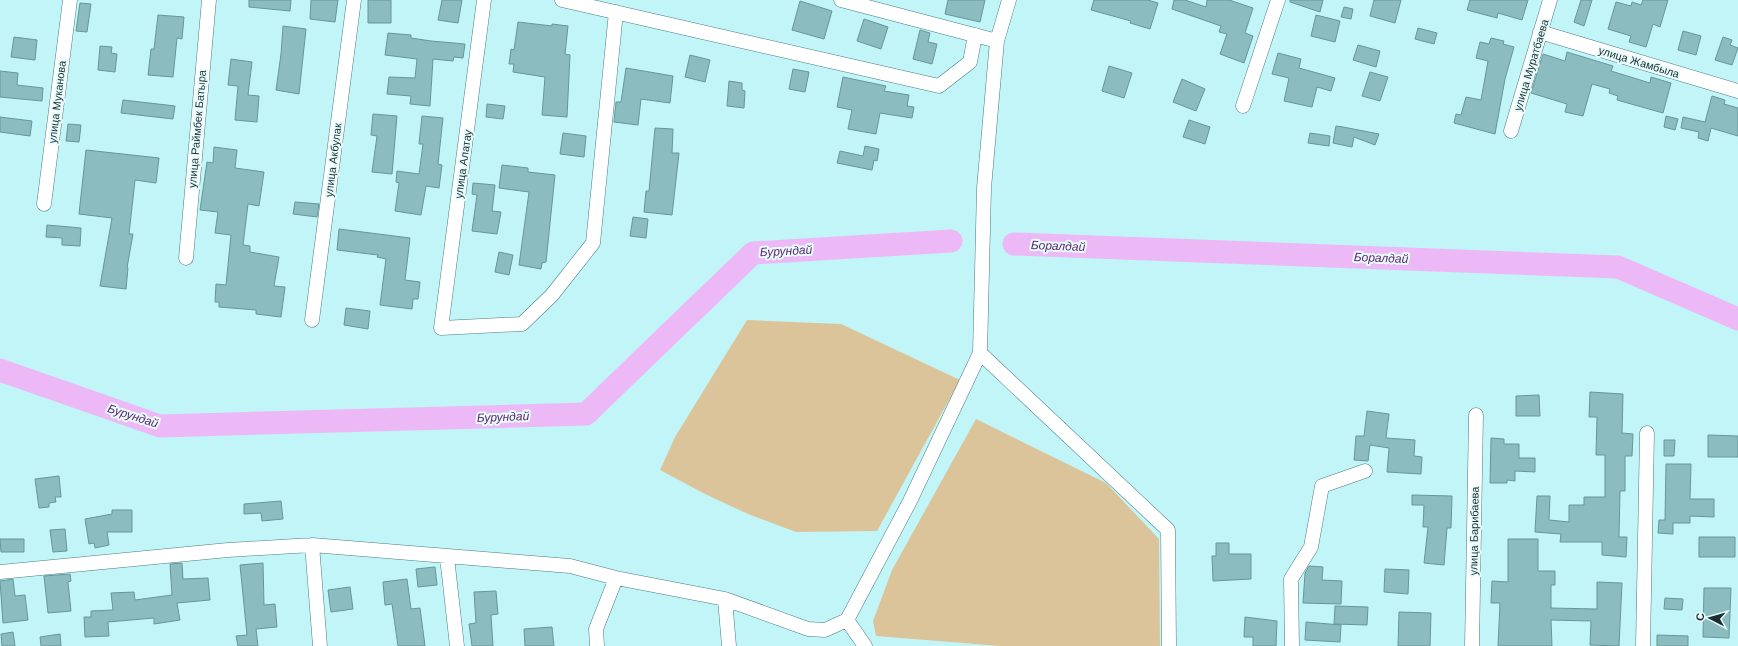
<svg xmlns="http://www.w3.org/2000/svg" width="1738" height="646" viewBox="0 0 1738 646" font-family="Helvetica,sans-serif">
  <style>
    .green { fill: #dcc49a }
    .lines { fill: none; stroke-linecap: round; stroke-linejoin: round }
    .river { stroke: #ecb9f6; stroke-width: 23 }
    .building { fill: #8bbdc0; stroke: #669699 }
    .minor-casing { stroke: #4c7c7f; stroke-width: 15 }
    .minor { stroke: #fff; stroke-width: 14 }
    .labels { text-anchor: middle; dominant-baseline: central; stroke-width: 4; stroke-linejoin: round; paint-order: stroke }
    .street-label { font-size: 11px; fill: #1b2f30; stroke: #e8fcfd }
    .water-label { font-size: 12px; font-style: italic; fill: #60256c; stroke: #e8fcfd }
  </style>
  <rect width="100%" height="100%" fill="#c2f5f8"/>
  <path class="green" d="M747,320L841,324L960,380L877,531L796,532L748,514L705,494L660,470L675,437Z
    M976,419L1106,483L1159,539L1160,646H1000L876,636L873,621L892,570Z"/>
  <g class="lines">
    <path class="river" d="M1014,244L1618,267L1738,319
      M0,370L160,426L586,414L753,253L951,241"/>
  </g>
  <path class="building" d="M249,0H291L290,11L249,7Z
    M311,0H338L335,22L310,19Z
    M368,0H391V23H368Z
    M442,0H462L458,23L438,20Z
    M948,0H985L980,22L945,14Z
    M1094,0H1148L1158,3L1150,29L1130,23L1131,21L1091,10Z
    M1174,0H1185L1206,7L1207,0H1229L1253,8L1245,33L1253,36L1244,63L1220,54L1227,34L1219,32L1221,26L1172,9Z
    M1290,0H1323L1320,12L1290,2Z
    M1374,0H1401L1395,23L1370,16Z
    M1470,0H1528L1522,20L1498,13L1497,18L1467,10Z
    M1581,0H1592L1584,26L1574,22Z
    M1643,0H1668L1660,27L1653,24L1646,47L1629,42L1631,36L1608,29L1616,2L1631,6L1632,2L1641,5Z
    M800,1L832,11L824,39L792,30Z
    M80,3L91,4L87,32L76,31Z
    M1344,7L1353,9L1351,19L1341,17Z
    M158,15L184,17L182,39L177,38L173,77L148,75L151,49H154Z
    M1316,15L1340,21L1335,42L1311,36Z
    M864,19L888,27L881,49L857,41Z
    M518,22L552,26V24L568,26L565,54L570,55L567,117L542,115L545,77L513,72L514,64H509L511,49L514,50Z
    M283,26L306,29L299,94L276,90L281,54Z
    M1418,28L1437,33L1434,44L1415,39Z
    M920,30L930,33L928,42L937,44L932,64L913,59Z
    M1683,31L1701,36L1696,55L1678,50Z
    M388,33L411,35V38L431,41L465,44L463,58L454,57L453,61L433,59L430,106L410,104L411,96L387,94L389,77L415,78L417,59L385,55Z
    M14,37L37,40L35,60L11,57Z
    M1723,37L1732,40L1730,45L1738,48L1732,65L1715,60Z
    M1491,38L1504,41L1503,44L1514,47L1505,79L1495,134L1454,123L1456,114L1461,115L1466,97L1481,100L1488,61L1476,58L1480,42L1489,44Z
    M1358,45L1380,51L1376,67L1353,60Z
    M100,46L112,47L111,53L117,54L115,72L98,70Z
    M1567,52L1613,66L1611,71L1650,83L1651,77L1671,83L1663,113L1617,100L1618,96L1609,93L1610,89L1592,84L1583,116L1565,112L1567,104L1531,93L1543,54L1565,61Z
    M1278,53L1301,59L1299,68L1335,78L1331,91L1317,87L1312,107L1284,101L1289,78L1272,74Z
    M690,55L710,60L705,82L685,77Z
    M231,59L252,62L248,95L259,96L257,122L235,120L238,86L228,85Z
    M1109,66L1132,73L1124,98L1102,91Z
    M626,68L673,76L670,103L641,99L638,125L614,122L616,102H621Z
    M793,69L809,72L805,92L789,89Z
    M0,71L18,73L17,85L43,88L42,101L0,97Z
    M1370,72L1388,77L1380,101L1362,96Z
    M843,77L886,86L884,91L909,95L907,106L914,107L912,118L880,113L876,134L848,129L852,110L837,107Z
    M1182,79L1205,89L1196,111L1173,102Z
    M729,81L742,83V90L745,91L744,108L727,106Z
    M1712,96L1725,100L1724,104L1738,108V136L1711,128L1708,141L1698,138L1699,132L1681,128L1683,117L1705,122Z
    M123,100L175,106L173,119L121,113Z
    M487,104L505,106L503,119L486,117Z
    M373,114L397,116L392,174L372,172L377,136L371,135Z
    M422,116L443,118L438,164L442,165L439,188L426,186L421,215L395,211L399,183L396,182L397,171L419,174L423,144H419Z
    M1666,116L1678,119L1675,130L1664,127Z
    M0,117L32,121L30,136L0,132Z
    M1189,120L1210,127L1205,144L1183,137Z
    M68,124L81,125L79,142L66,141Z
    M1336,126L1343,127L1379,134L1375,145L1354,137L1352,147L1333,143Z
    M655,128L673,129L672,153H679L672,215L644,212L646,191H649Z
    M563,133L586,136L584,157L560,154Z
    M1310,133L1330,136L1329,146L1308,143Z
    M865,146L879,149L877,161L874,160L872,170L837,163L840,151L863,156Z
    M214,147L237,150L235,168L264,172L259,206L248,204L243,245L250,246V252L279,257L274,286L285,287L281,317L256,314V310L219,307V302H215L216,284L226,285L231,235L215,233L218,212L200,210L207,162L213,163Z
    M86,150L159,158L156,183L135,180L129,234H133L127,268H128L126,289L100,286L112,218L79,214Z
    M502,165L528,168V172L555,175L546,262L542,263L541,269L519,265L529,192L499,188Z
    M473,183L495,185L492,211L501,212L497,234L472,231L477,195L472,194Z
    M295,202L319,204L317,217L293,214Z
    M633,217L648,219L646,238L630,236Z
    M47,225L81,228L80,246L62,245V238L46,237Z
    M339,229L410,238L405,280L420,282L418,299H413L412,309L380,305L386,259L377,257L378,255L337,250Z
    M499,252L513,255L509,275L495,272Z
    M346,308L370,311L368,329L344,325Z
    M1590,392L1623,394L1622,433L1633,434L1632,456H1625V491H1620L1619,537H1627L1626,557L1602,555V542H1560L1561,534L1535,532L1537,496H1550L1549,520L1569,522V505H1584V497H1605V455H1596L1597,417H1589Z
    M1539,395L1540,416H1516V396Z
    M1367,411L1389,414L1386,438L1415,440L1414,456L1422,457L1421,474L1387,472L1389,448L1370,445L1368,461L1354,460L1356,436H1364Z
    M1708,435L1738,436V457H1708Z
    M1491,438L1504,439V444H1519V458H1535V472L1515,471V481L1507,480V483H1490Z
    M1664,440H1675L1674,456H1664Z
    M1666,464H1691L1690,499H1714V517L1690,516V523H1673V534L1658,533L1659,520H1665Z
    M59,476L61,497H55L56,502L49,503V507L39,508L35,479Z
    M1412,495L1452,496L1451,528H1447L1444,565L1424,563L1428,527H1423L1424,505H1412Z
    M281,501L283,519L262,521L261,513L244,514V504Z
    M112,510H132V532H107L109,545L95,548L94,543L89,544L85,519L112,514Z
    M65,529L67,551L53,552L50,530Z
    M1699,537H1735V557H1699Z
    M0,539H24V552H1Z
    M1508,539H1538V571H1555V585H1551V608L1597,609V582L1622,583L1619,646L1590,645L1591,621L1551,620L1552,646H1498L1500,603H1491L1492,581L1508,582Z
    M1216,543H1229V554H1251V579L1213,581L1212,556H1216Z
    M182,563L183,579L208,578L210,600L177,603L180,620L154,624V618L108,622L109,636L85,637L84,617H91V611L113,610L111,593L134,592L135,600L172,595L170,564Z
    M263,563L264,605L275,604L277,627L256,629L258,646H238L236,636L247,635L240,565Z
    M1309,566L1323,567L1322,580L1342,581L1341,604L1303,603L1305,573Z
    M435,567L437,585L418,587L416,569Z
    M1385,569L1409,570L1408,594L1384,592Z
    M70,574L71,581L68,582L71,611L48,613L44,576Z
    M13,579L15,596L25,595L28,620L3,623L0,581Z
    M407,579L411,609L420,608L425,646H398L392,604L385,605L383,582Z
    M350,587L353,609L331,612L328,590Z
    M1704,588H1731L1729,638L1703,637Z
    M496,591L498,614L491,615L493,646H472L469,624L476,623L474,592Z
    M1665,598L1683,599L1682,610L1664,609Z
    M1335,606L1368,607L1367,625L1334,624Z
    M1399,612L1431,613L1430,646H1398Z
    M1245,617L1277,621L1276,646H1253V637H1244Z
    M1306,622L1341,625L1340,642L1305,640Z
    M552,627L554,646H525L524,629Z
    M13,632L15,646H2L1,634Z
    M60,634L61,646H41L40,637Z
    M1657,635L1688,636V646H1657Z"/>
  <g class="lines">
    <defs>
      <path id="minor" d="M484,0L441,328L522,324L552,295L593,243L616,12
        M562,0L939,86L970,62L975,35
        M841,0L997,41
        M1540,32L1738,91
        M1243,106L1278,0
        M1511,131L1550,0
        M44,204L70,0
        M186,258L209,0
        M312,320L354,0
        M980,353L1168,530L1169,646
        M312,545L320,646
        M447,557L457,646
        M0,572L228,550L312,545L570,566L616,578L725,599L808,629L825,630L847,620L910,501L980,353L984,188L997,41L1009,0
        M725,599L729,646
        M847,620L865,646
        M597,646L596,629L616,578
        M1292,646L1291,579L1311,547L1322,486L1365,471
        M1472,646L1476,415
        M1643,646L1647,433"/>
    </defs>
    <use href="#minor" class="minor-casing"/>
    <use href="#minor" class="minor"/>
  </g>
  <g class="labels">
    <g class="street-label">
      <text transform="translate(1639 62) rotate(17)">улица Жамбыла</text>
      <text transform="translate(1531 65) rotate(-73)">улица Муратбаева</text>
      <text transform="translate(57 102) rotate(-83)">улица Муканова</text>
      <text transform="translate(197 129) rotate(-85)">улица Раймбек Батыра</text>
      <text transform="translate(333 160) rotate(-83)">улица Акбулак</text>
      <text transform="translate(463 164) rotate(-82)">улица Алатау</text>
      <text transform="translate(1474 531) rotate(-89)">улица Барибаева</text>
    </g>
    <g class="water-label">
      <text transform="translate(1058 246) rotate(2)">Боралдай</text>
      <text transform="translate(786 251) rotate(-3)">Бурундай</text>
      <text transform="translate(1381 258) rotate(2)">Боралдай</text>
      <text transform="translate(133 416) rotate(18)">Бурундай</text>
      <text transform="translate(503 417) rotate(-2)">Бурундай</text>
    </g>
  </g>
  <g transform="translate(1710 618) rotate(276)" stroke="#e8fcfd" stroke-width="3" paint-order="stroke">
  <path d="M0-3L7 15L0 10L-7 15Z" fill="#1b2f30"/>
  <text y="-6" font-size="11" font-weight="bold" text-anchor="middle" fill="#1b2f30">С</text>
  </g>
</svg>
